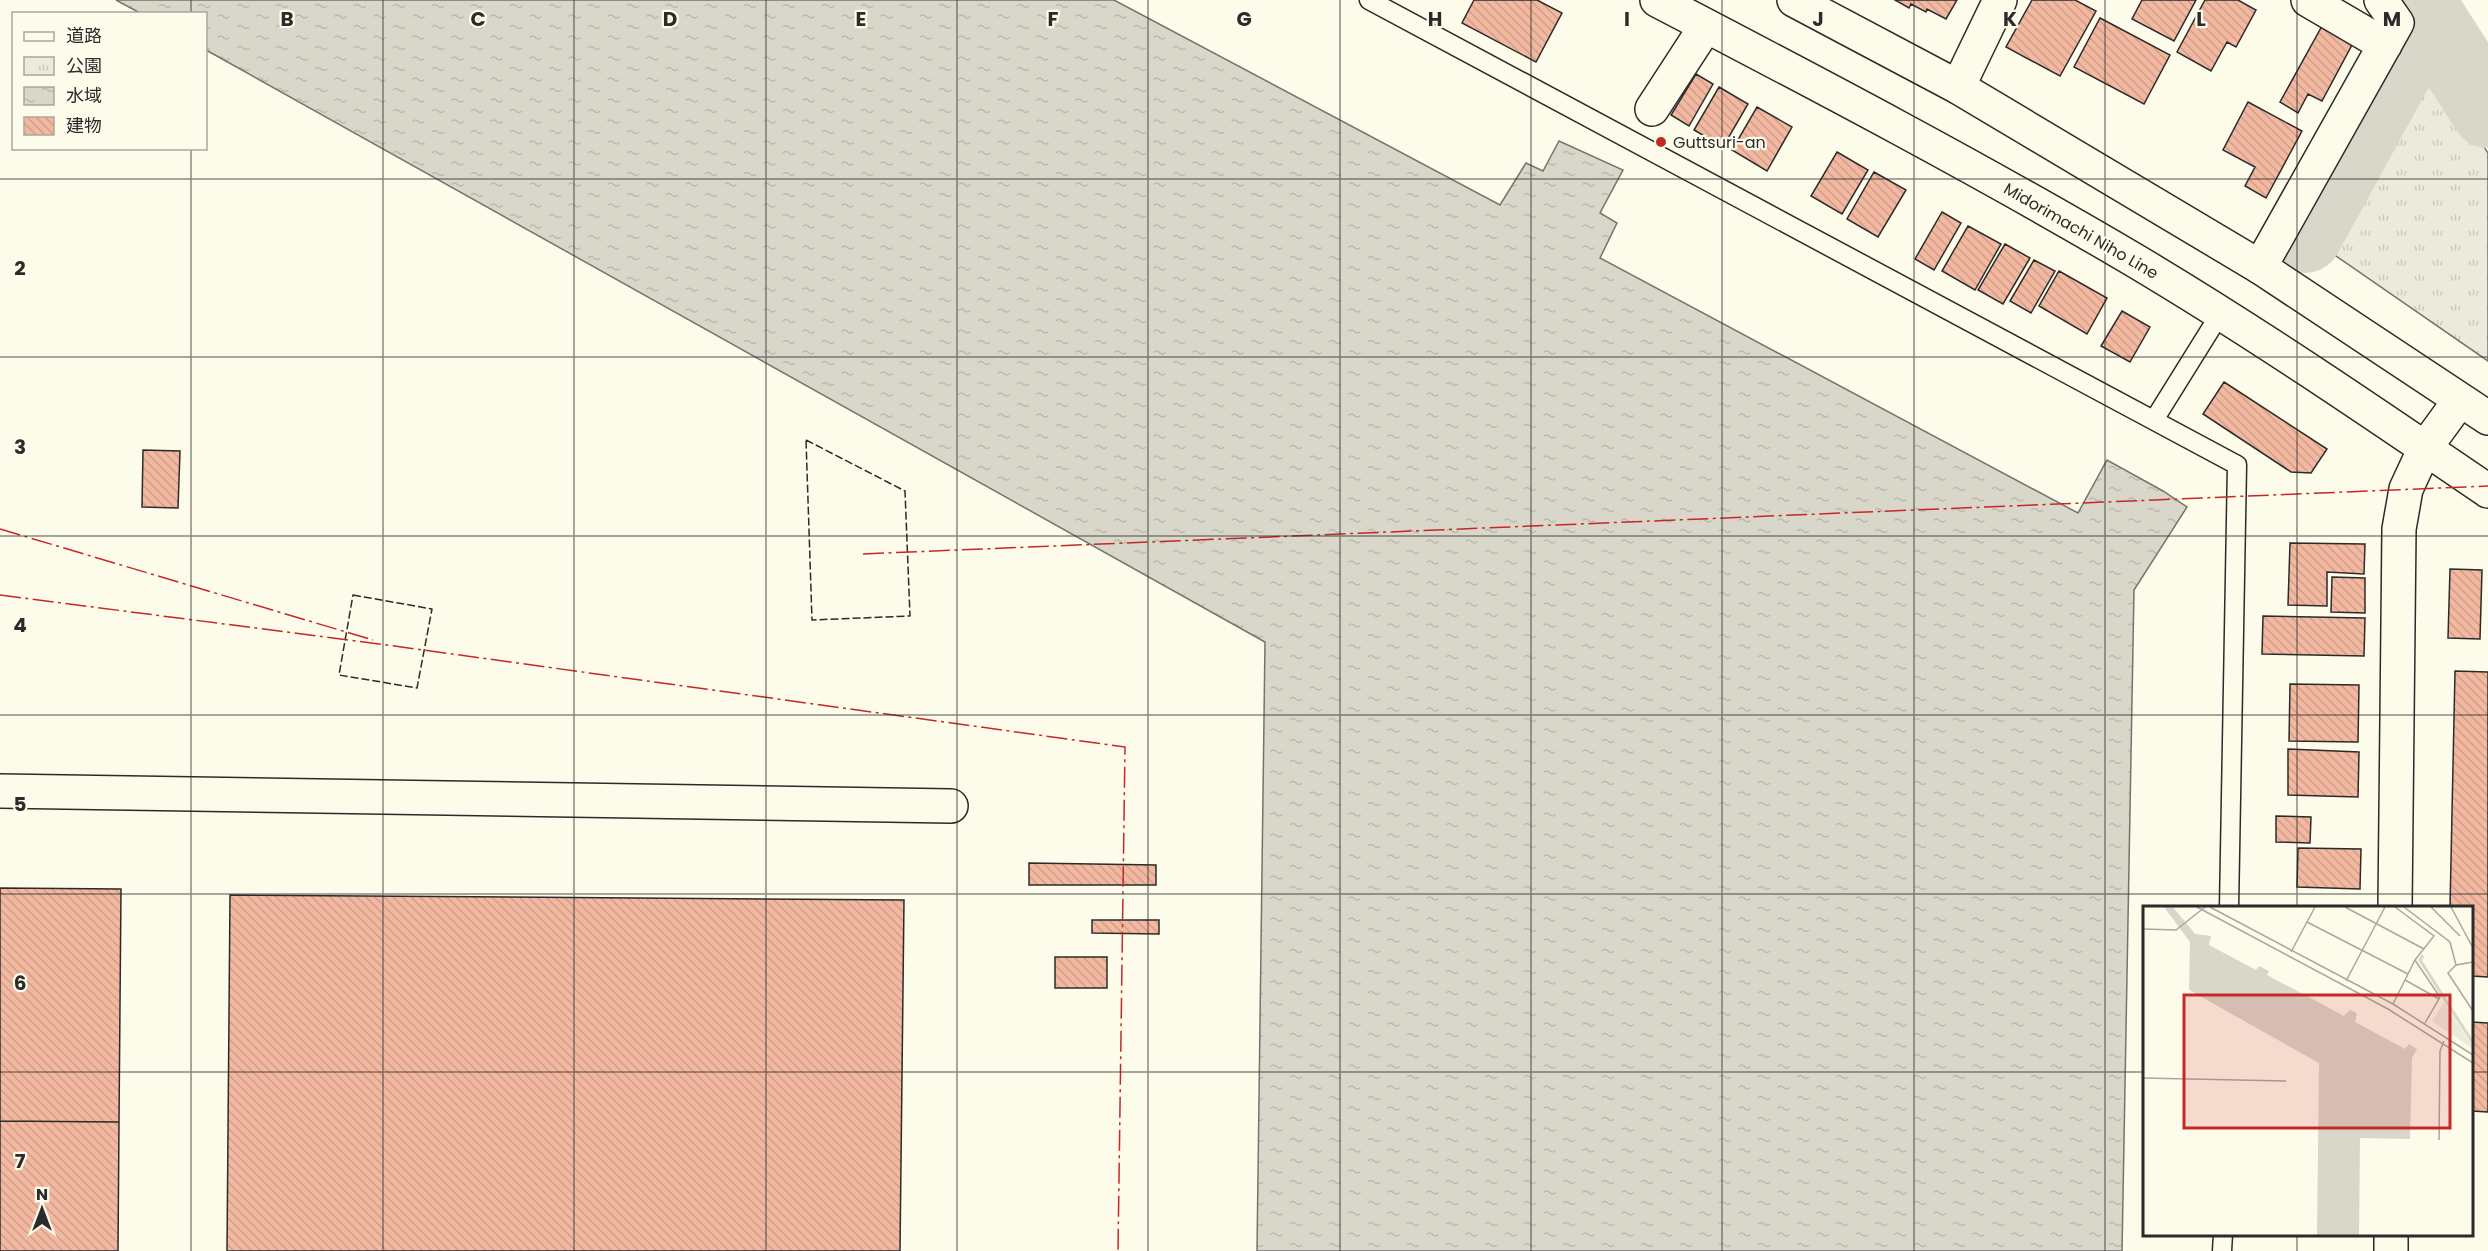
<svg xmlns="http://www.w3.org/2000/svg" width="2488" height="1251" viewBox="0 0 2488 1251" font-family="Poppins,'Noto Sans JP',sans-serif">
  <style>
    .park { fill: url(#park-tufts); stroke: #74746e; stroke-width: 1.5 }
    .water { fill: url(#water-ripples); stroke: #74746e; stroke-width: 1.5 }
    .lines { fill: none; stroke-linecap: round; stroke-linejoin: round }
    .river { stroke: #d8d7c9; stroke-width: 74 }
    .building { fill: url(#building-back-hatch); stroke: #2b2b2b; stroke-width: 1.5 }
    .lane-casing { stroke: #2b2b2b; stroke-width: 21 }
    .street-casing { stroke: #2b2b2b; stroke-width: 36 }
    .primary-casing { stroke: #2b2b2b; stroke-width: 36 }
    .lane { stroke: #fdfbea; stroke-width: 18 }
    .street { stroke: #fdfbea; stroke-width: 33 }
    .primary { stroke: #fdfbea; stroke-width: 33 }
    .fence { stroke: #2b2b2b; stroke-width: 1.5; stroke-dasharray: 8 3; stroke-linecap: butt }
    .power { stroke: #c62828; stroke-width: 1.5; stroke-dasharray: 21 4.5 3 4.5; stroke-linecap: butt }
    .grid { fill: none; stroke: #2b2b2b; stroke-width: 1.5; stroke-opacity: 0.55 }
    .poi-dot { fill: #c62828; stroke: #fdfbea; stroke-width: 2 }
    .labels { text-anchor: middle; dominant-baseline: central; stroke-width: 4.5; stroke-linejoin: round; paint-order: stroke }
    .poi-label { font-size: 16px; fill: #2b2b2b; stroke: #fdfbea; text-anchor: start }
    .street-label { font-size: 16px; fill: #2b2b2b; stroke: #fdfbea }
    .inset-river { fill: none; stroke: #d8d7c9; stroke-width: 3 }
    .inset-road { fill: none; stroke: #a9a89e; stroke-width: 1.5 }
    .view { fill: #c62828; fill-opacity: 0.15; stroke: #c62828; stroke-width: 3 }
    .inset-edge { fill: none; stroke: #2b2b2b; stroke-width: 3 }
    .grid-label { font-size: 20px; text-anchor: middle; font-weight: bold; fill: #2b2b2b; stroke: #fdfbea; stroke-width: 4.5; stroke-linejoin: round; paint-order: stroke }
  </style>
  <defs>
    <pattern id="park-tufts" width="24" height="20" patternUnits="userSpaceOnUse" patternTransform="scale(1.5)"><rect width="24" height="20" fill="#ecebdb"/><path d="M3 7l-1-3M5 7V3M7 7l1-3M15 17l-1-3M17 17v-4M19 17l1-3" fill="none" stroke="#cbcabc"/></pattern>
    <pattern id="water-ripples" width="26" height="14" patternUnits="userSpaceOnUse" patternTransform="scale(1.5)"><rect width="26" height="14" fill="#d8d7c9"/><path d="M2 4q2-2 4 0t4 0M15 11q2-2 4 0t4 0" fill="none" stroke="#bab9ad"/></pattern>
    <pattern id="building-back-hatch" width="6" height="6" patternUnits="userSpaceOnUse" patternTransform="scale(1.5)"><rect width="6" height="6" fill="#f2b8a0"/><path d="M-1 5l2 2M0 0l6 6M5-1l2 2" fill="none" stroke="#d09e8a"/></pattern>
  </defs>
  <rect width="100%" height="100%" fill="#fdfbea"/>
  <path class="park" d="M2434,71L2488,153V361L2323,247L2414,78Z"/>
  <path class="water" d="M116,0H1114L1500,205L1526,163L1543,171L1559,141L1623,170L1600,213L1617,223L1600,258L2078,513L2107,460L2163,491L2187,507L2134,590L2122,1251H1257L1265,642L206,50V14L140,13Z"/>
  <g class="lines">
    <path class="river" d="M2417,0L2488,111
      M2305,236L2401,61L2434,27"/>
  </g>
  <path class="building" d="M1474,0H1537L1562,13L1536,62L1462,23Z
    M1895,0H1957L1946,19L1927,9L1926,12L1911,4L1909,8Z
    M2032,0H2075L2096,11L2060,76L2006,47Z
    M2142,0H2196L2174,41L2132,19Z
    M2205,0H2238L2256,10L2236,47L2227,42L2211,71L2177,52Z
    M2100,18L2170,55L2144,104L2074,67Z
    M2322,26L2353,43L2322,101L2308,94L2298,113L2280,102Z
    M1696,74L1713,84L1689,126L1671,115Z
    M1719,87L1748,104L1723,147L1694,130Z
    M2248,102L2302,131L2266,198L2245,186L2255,167L2223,150Z
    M1757,107L1792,127L1767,171L1732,150Z
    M1837,152L1868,170L1842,214L1811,196Z
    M1874,172L1906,190L1878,237L1847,219Z
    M1942,212L1961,223L1934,270L1915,259Z
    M1968,226L2001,244L1975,290L1942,271Z
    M2005,244L2030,258L2003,304L1978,290Z
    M2034,260L2055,271L2031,313L2010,301Z
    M2059,271L2107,298L2087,334L2039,306Z
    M2122,311L2150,327L2130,362L2101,346Z
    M2224,382L2327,449L2311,473L2291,472L2203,414Z
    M143,450L180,451L178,508L142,507Z
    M2290,543L2365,544L2364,574L2327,572V606L2288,605Z
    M2450,569L2482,570L2480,639L2448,638Z
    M2332,577L2365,578V613L2331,612Z
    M2263,616L2365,618L2364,656L2262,654Z
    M2455,671L2488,672V977L2472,976V908H2450Z
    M2290,684L2359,685L2358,742L2289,741Z
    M2288,749L2359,752L2358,797L2288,795Z
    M2276,816L2311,817L2310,843L2276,842Z
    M2298,848L2361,849L2360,889L2297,887Z
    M1029,863L1156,865V885H1029Z
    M0,888L121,889L119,1122L0,1121Z
    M230,895L904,900L900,1251H227Z
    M1092,920H1159V934L1092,933Z
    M1055,957H1107V988H1055Z
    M2472,1022L2488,1023V1112L2472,1111Z
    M0,1121L119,1122L118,1251H0Z"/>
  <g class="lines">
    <defs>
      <path id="lane" d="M1369,0L2237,465L2229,908
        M2154,420L2220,314
        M2222,1251L2223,1234"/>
      <path id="street" d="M2308,0L2385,45
        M1958,87L2000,0
        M1652,109L1706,26
        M2260,267L2397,23L2381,0
        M0,791L951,806
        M2395,908L2399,529L2406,489L2425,448L2460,400
        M2391,1251V1234"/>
      <path id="primary" d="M1657,0C1818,84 1978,168 2134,260C2255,332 2372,412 2488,491
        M1794,0L1958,87L2260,267L2488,418"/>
    </defs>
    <use href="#lane" class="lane-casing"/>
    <use href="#street" class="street-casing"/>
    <use href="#primary" class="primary-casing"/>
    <use href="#lane" class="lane"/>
    <use href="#street" class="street"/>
    <use href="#primary" class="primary"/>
    <path class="fence" d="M806,440L905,491L910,616L812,620Z
      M353,595L432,609L417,688L339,675Z"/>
    <path class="power" d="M0,529L373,640
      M863,554L2488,486
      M0,595L387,645L1125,747L1118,1251"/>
  </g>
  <path class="grid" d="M191,0V14M383,0V1251M574,0V1251M766,0V1251M957,0V1251M1148,0V1251M1340,0V1251M1531,0V1251M1722,0V1251M1914,0V1251M2105,0V1251M2297,0V908M191,148V1251M0,179H2488M0,357H2488M0,536H2488M0,715H2488M0,894H2488M0,1072H2144M2472,1072H2488M2297,1234V1251"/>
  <circle class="poi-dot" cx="1661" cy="142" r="6"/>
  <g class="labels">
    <g class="poi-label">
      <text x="1673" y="142">Guttsuri-an</text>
    </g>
    <g class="street-label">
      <text transform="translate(2081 231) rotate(30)">Midorimachi Niho Line</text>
    </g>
  </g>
  <g transform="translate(2143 906)">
    <rect width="330" height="330" fill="#fdfbea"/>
    <path d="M301,96L330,141V143L289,115Z" fill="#ecebdb"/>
    <path d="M21,1H30L52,28L68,30L66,39L113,64L116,60L126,65L124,69L201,110L207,104L214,107L212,116L262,143L266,138L274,143L269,152L267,233L217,232L216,329H174L176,157L46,84L47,36Z" fill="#d8d7c9"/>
    <path class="inset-river" d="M280,49L277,54L330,137"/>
    <path class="inset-road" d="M54,1L245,103L330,157M67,1L250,98L330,149M202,1L281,43M261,1L307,36L313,59M288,1L317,30M308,1L330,42M164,16L265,68M0,23L33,24L62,1M148,46L172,1M272,54L297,91L282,117M330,56L313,59L305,67L330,105M262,74L296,93M203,75L242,1M250,98L272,54L291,30L252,1M0,172L143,175M296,234L297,145L301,135"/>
    <path class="view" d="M41,89H307V222H41Z"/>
    <rect width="330" height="330" class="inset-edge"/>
  </g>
  <g class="grid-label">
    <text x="287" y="26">B</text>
    <text x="478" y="26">C</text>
    <text x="670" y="26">D</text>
    <text x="861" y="26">E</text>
    <text x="1053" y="26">F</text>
    <text x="1244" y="26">G</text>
    <text x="1435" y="26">H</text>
    <text x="1627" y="26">I</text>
    <text x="1818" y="26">J</text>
    <text x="2010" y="26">K</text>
    <text x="2201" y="26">L</text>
    <text x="2392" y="26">M</text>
    <text x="20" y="275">2</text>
    <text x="20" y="454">3</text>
    <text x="20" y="632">4</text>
    <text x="20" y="811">5</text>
    <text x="20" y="990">6</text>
    <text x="20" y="1168">7</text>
  </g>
  <rect x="12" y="12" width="195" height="138" fill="#fdfbea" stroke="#a9a89e" stroke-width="1.5"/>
  <rect x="24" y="32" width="30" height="9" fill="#fdfbea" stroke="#a9a89e" stroke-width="1.5"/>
  <text x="66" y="42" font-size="18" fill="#2b2b2b">道路</text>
  <rect x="24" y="57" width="30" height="18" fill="url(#park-tufts)" stroke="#a9a89e" stroke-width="1.5"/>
  <text x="66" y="72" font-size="18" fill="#2b2b2b">公園</text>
  <rect x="24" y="87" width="30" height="18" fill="url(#water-ripples)" stroke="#a9a89e" stroke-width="1.5"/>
  <text x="66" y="102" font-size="18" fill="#2b2b2b">水域</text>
  <rect x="24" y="117" width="30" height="18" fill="url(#building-back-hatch)" stroke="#a9a89e" stroke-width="1.5"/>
  <text x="66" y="132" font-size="18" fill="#2b2b2b">建物</text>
  <g transform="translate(42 1209)" stroke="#fdfbea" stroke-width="4.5" paint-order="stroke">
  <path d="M0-4.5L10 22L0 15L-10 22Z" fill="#2b2b2b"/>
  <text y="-9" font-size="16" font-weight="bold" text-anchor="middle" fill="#2b2b2b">N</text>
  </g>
</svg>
